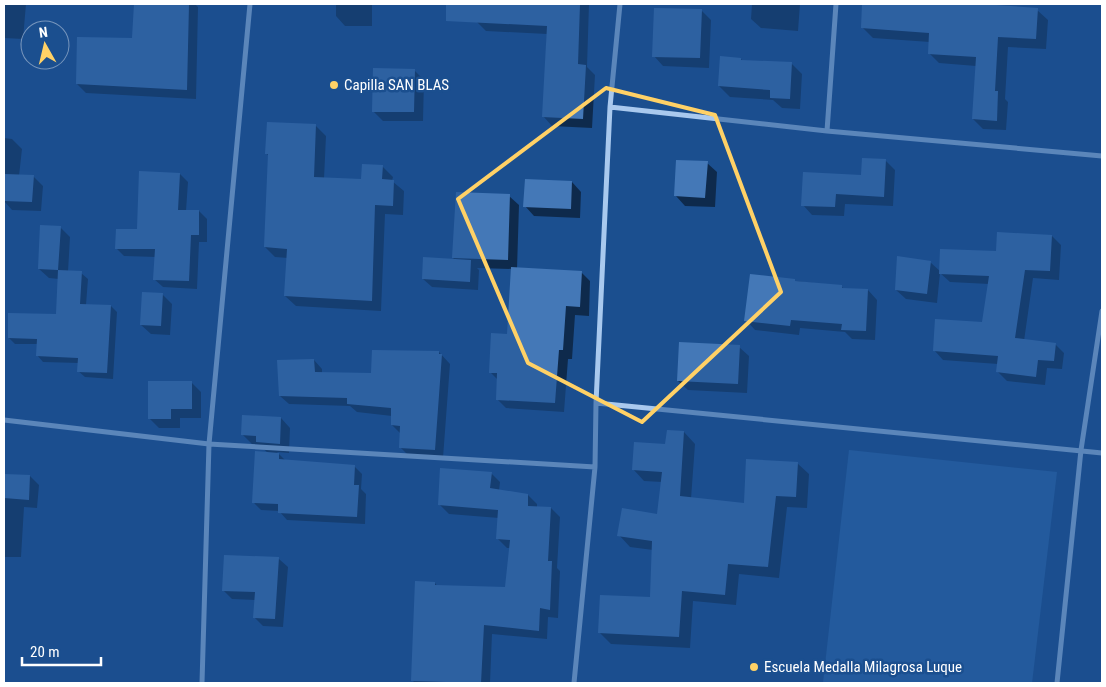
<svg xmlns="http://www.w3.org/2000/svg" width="1106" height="687" viewBox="0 0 1106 687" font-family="'Roboto Condensed',sans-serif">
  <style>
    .green { fill: #2e69ad }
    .shadow { fill: #0007 }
    .building { fill: #4478b7 }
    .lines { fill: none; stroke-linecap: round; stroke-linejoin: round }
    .minor { stroke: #a9c9ee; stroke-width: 5 }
    .marked { fill: none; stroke: #ffd166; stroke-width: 4; stroke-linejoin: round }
    .poi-dot { fill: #ffd166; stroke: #1b4f8f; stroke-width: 2 }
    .labels { text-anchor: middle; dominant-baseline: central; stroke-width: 5; stroke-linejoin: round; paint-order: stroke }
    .poi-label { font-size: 15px; fill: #fff; stroke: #1b4f8f; text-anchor: start }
  </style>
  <rect width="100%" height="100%" fill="#1b4f8f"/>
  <path class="green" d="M849,450L1057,472L1032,683H823Z"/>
  <path class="shadow" d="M4,4H26L23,39L4,38Z
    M135,4H195L198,7L196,99L86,93L77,84L133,40Z
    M336,4H372V26H345L336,16Z
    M478,4H589L587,67L595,75L592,128L552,126L543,116L547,34L486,31L477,22Z
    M752,4H800L798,31L761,28L751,19Z
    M864,4H992V7L1037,10L1048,20L1046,49L1008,47L1005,99L1008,102L1006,130L983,129L973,119L976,66L939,63L929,53L930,42L873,38L862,27Z
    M702,11L711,20L709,68L663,66L654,56Z
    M741,59L744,62L791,63L802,74L800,109L782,108L773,100L730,97L719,86Z
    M415,71L424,80L423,121H383L373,111Z
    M316,126L326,136L324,179L362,181L382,166L393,177L392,181L404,191L403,215L385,214L381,311L296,306L285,296L288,258L275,257L265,247L269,156L266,153Z
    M4,138L12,139L22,149L19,176H33L43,186L41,211L12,210L4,201Z
    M885,160L895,170L893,206L845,204L844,216L812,215L803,205L862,176Z
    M707,163L717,172L715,207L685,206L676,196Z
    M180,174L188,182L186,211H199L207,219V242H199L197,289L163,287L154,279L156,257L124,256L116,248L138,230Z
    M572,182L581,192L580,218L534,216L525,206Z
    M509,196L519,205L517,269L581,272L590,281L589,316L575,315L572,359H568L564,412L506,408L497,399L498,380L490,372L509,335L513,269L477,268L479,270L478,290L432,287L423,279L456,261L453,258Z
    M60,227L70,237L68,272L81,273L88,279L86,305L111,306L117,312L113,379L85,377L78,371L79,363L43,362L37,355L38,344H15L9,338L57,315L59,279L49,278L39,269Z
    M1052,236L1061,245L1059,280L1033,278L1024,341L1055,344L1064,353L1062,369L1047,368L1045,385L1007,381L998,372V364L943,360L934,350L983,323L989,284L950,282L940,273L937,303L906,299L896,290L930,262L941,272Z
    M795,281L841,286L844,289L868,290L877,300L875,340L852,339L845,332L800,328L799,335L755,330L746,320Z
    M162,294L172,304L170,335L151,334L141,325Z
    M739,347L749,356L747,393L688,390L678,381Z
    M439,352L450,364L443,458L409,456L400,447L401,434L392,425V416L357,412L350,406L289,404L280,396L314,360L322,369V374H372Z
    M192,383L201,392V418H180V428H159L149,418Z
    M281,418L290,428L289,453L277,452L286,461L354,466L362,474L361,489L366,494L365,524L287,520L279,511L261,510L253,502L268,453L259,445L252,444L242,434Z
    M684,432L695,444L691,499L745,505L797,463L809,474L807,508L787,507L779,578L739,574L736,605L693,601L690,648L611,644L600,633L651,598L653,550L630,547L619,535L658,515L662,482L644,481L633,469Z
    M491,473L500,482L499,491L528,495L537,504V507L551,508L560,517L557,568L560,571L558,618L548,617L547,639L492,634L490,683H415L413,681L435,583L438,587L506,589L510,548H507L498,539L499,518L449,514L440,505Z
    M4,475L30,476L39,485L37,508L24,507L21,557H4Z
    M279,559L288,567L283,627L263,626L254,617L255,600L232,599L223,590Z"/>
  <path class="building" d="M134,4H189L187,90L76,84L77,37L132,38Z
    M446,4H580L578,64L586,65L583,119L542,117L547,26L446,21Z
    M862,4H981L1038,8L1036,39L998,37L995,91H998L997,121L972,119L976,57L928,54L929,33L861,28Z
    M654,8L702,9L700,58L652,57Z
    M720,56L741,58V60L792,62L790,99L770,98V90L718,86Z
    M373,68L415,69L414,112H372Z
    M267,122L316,124L314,177L361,179L362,164L383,165L382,179L394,180L393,206L375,205L372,301L284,296L287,249L264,247L268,154H265Z
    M862,158L886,159L884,197L836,194L835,207L801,206L803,172L861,175Z
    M676,160L708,161L705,198L674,196Z
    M139,171L180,173L178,210H199V235H191L189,281L153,280L155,249H115L116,229H137Z
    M4,174L34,175L32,202L4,201Z
    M525,179L572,181L571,209L523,207Z
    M456,192L510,194L508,260L452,258Z
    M40,225L61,226L58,270L38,269Z
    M997,232L1052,235L1050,271L1025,270L1015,338L1056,343L1054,361L1038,360L1036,377L996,372L998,356L933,351L935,319L982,322L989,276L939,274L940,249L996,251Z
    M897,256L931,261L927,294L895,290Z
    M423,257L471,260L470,282L422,279Z
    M511,267L582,271L580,307L566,306L563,350H559L555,403L496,400L497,373H489L491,333L507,334Z
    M58,270L82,271L80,304L111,305L107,373L77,372L78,358L36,356L37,339L8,338V313L56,314Z
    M750,274L795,279V281L842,285V288L868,289L866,331L841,330L842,324L791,320L790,326L744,321Z
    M142,292L163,293L161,326L140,325Z
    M679,342L740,345L738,384L677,381Z
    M372,350L439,351V354H442L435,450L399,448L400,426L391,425V408L347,404V398L279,396L277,360L314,359L315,372L371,373Z
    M148,381H192V409H171V419H148Z
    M242,415L281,417L280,444L256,442V436L241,435Z
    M667,430L684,431L680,496L744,503L746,459L798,462L796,497L776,496L768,567L728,564L725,595L682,591L679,637L598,633L600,595L650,597L652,541L617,536L622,508L657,514L662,472L632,470L634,442L665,444Z
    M255,451L279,453V459L355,465L354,485H359L357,517L278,513V504L252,503Z
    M440,468L492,472L490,488L528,494V506L551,507L548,561H552L550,610L540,608L539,631L484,625L481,683L411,681L415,581L435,582V585L505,587L510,540L496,539L498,510L438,505Z
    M4,474L30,475L29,500L4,498Z
    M224,555L279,557L275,619L253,618L255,592L222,591Z"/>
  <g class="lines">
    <path class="minor" d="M610,107L827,131L1102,156
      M827,131L836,4
      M596,403L1102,453
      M4,420L209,444L595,467
      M202,683L209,444L250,4
      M574,683L595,467L596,403L610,107L620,4
      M1057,683L1081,450L1102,311"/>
  </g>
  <path d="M0 0H1106V687H0ZM606,88L715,115L781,292L642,422L528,363L458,199Z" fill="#1b4f8f" fill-opacity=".55" fill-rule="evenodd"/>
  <path class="marked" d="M606,88L715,115L781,292L642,422L528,363L458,199Z"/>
  <g class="poi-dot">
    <circle cx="334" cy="85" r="5"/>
    <circle cx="754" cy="667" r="5"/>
  </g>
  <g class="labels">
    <g class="poi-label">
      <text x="344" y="85">Capilla SAN BLAS</text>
      <text x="764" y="667">Escuela Medalla Milagrosa Luque</text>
    </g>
  </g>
  <rect width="1106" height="687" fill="none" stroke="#ffffff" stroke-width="10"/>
  <g transform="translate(45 45) rotate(352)"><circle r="24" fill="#1b4f8f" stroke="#7695bc"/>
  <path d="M0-4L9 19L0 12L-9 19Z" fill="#ffd166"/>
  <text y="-8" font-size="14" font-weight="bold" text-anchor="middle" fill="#ffffff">N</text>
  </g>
  <path d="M22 657v8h79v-8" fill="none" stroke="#ffffff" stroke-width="2.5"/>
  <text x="30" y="657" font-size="15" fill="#ffffff" stroke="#1b4f8f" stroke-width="4" paint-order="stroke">20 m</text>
</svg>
